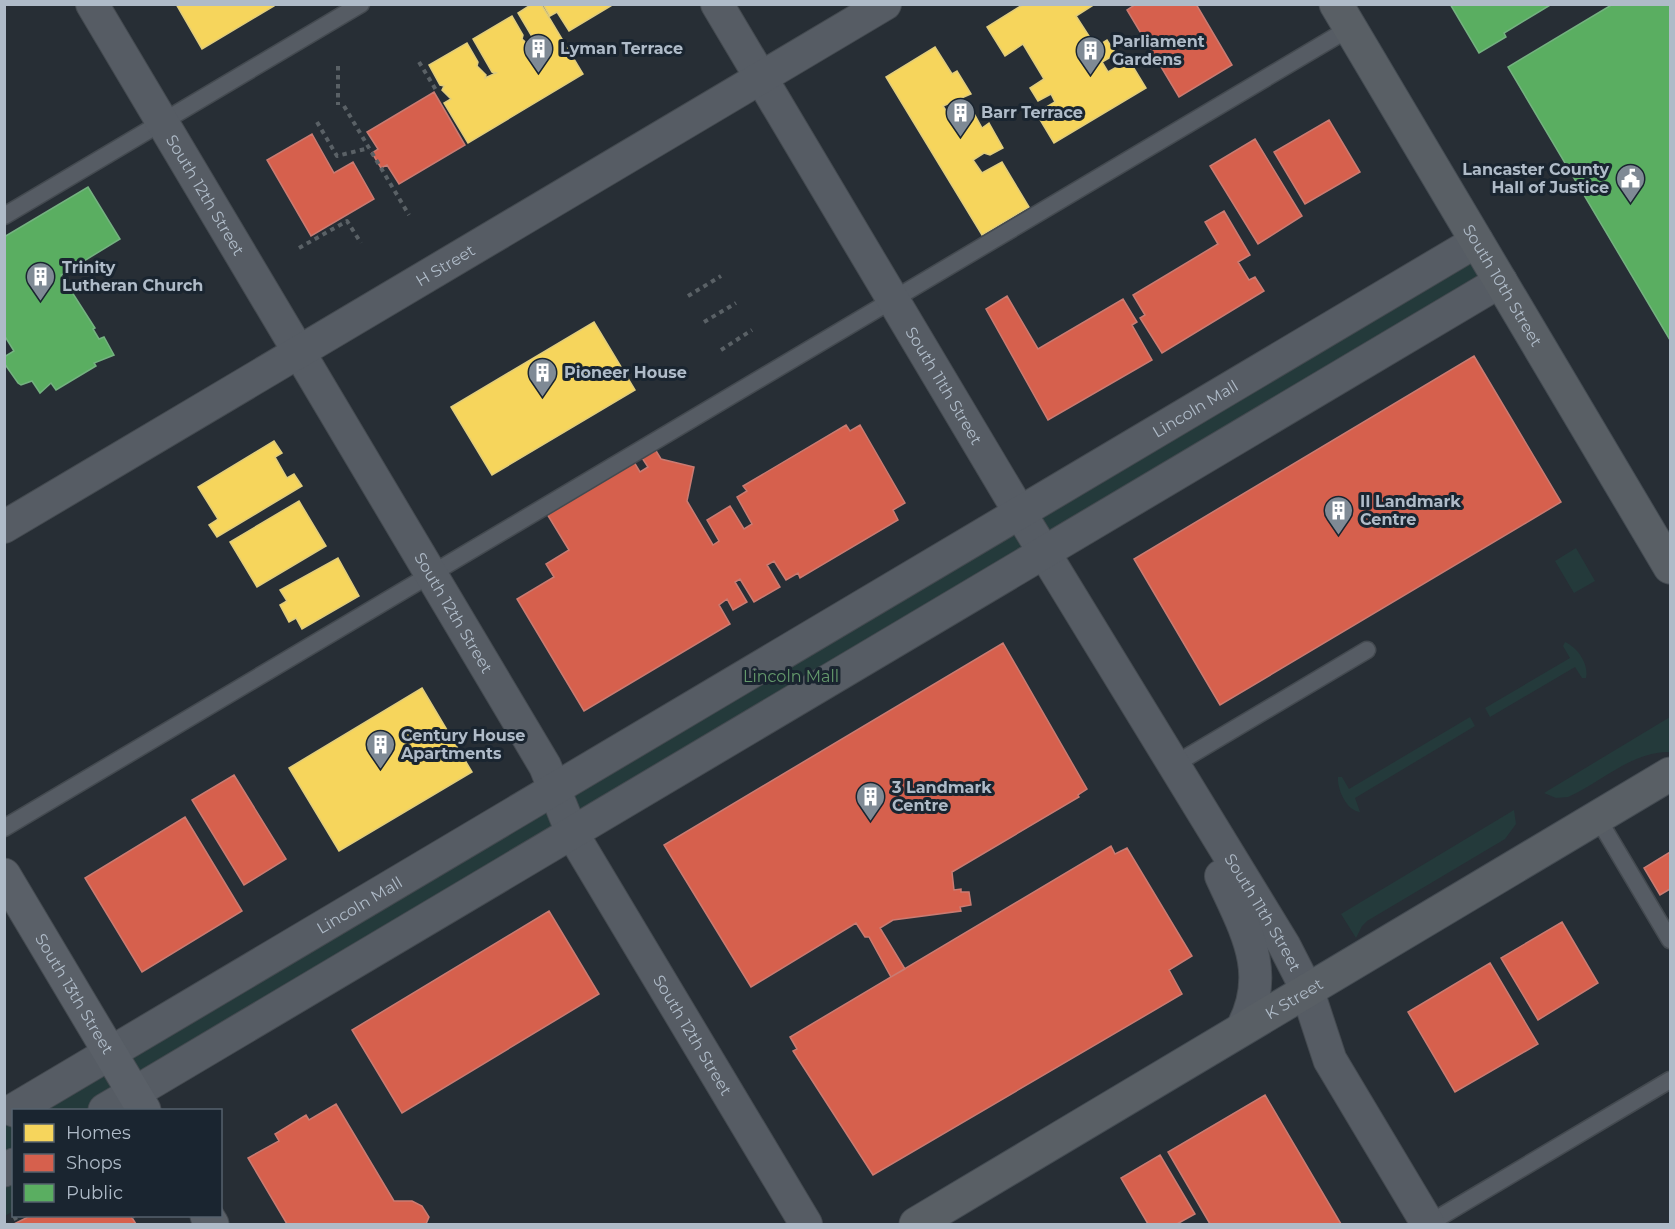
<svg xmlns="http://www.w3.org/2000/svg" width="1675" height="1229" viewBox="0 0 1675 1229" font-family="Montserrat,sans-serif">
  <style>
    .green { fill: #243a3b }
    .homes { fill: #f6d55c; stroke: #e1cd7c; stroke-width: 1.5 }
    .shops { fill: #d6604d; stroke: #ca7b72; stroke-width: 1.5 }
    .public { fill: #5aae61; stroke: #74b280; stroke-width: 1.5 }
    .lines { fill: none; stroke-linecap: round; stroke-linejoin: round }
    .service-casing { stroke: #444a50; stroke-width: 19 }
    .minor-casing { stroke: #444a50; stroke-width: 34 }
    .tertiary-casing { stroke: #444a50; stroke-width: 35 }
    .secondary-casing { stroke: #444a50; stroke-width: 35 }
    .primary-casing { stroke: #444b52; stroke-width: 35 }
    .path { stroke: #5a6166; stroke-width: 4; stroke-dasharray: 4.5 4.5; stroke-linecap: butt }
    .service { stroke: #565c64; stroke-width: 16 }
    .minor { stroke: #565c64; stroke-width: 32 }
    .tertiary { stroke: #565c64; stroke-width: 33 }
    .secondary { stroke: #5a6068; stroke-width: 33 }
    .primary { stroke: #595f65; stroke-width: 33 }
    .labels { text-anchor: middle; dominant-baseline: central; stroke-width: 6; stroke-linejoin: round; paint-order: stroke }
    .poi-label { font-size: 16px; font-weight: bold; fill: #afbbc8; stroke: #1a2530; text-anchor: start }
    .street-label { font-size: 16px; fill: #afbbc8; stroke: #1a2530 }
    .park-label { font-size: 16px; fill: #659a6c; stroke: #1a2530 }
  </style>
  <rect width="100%" height="100%" fill="#272e35"/>
  <path class="green" d="M1477,241L1501,281L105,1110H14Z
    M1576,548L1595,581L1574,593L1555,561Z
    M1565,642C1578,648 1589,664 1586,678H1582L1575,667L1490,717L1485,708L1570,658L1563,646Z
    M1470,717L1475,726L1355,798L1360,812C1347,811 1337,790 1338,777H1342L1349,789Z
    M1670,717V752C1632,751 1602,782 1568,797L1556,798L1544,793Z
    M1514,810L1516,824L1505,839L1367,921L1362,926L1356,938L1341,914Z
    M13,1111V1165L4,1170V1116Z
    M13,1177V1211L5,1216V1182Z"/>
  <path class="homes" d="M176,4H273L274,6L202,49Z
    M532,4H541L583,74L468,143L444,103L451,99L442,90L444,86L440,85L429,65L467,43L478,62L477,66L486,75L485,78L496,73L492,72L473,39L512,16L523,35L522,39L531,47L530,52L542,46L537,45L518,13Z
    M543,4H614L569,31L557,12L550,16Z
    M1024,4H1095L1076,16L1096,47L1107,40L1116,54L1102,62L1108,72L1129,60L1146,88L1054,143L1036,113L1055,102L1051,94L1038,101L1030,88L1044,79L1023,44L1005,56L987,27Z
    M935,47L952,74L957,71L971,94L943,106L948,114L954,115L970,106L982,128L989,123L1003,148L990,155L984,153L973,160L982,173L1002,162L1029,207L982,235L886,77Z
    M594,322L635,390L492,475L451,407Z
    M274,441L282,453L275,457L287,478L294,474L302,486L217,537L209,525L218,519L198,487Z
    M299,501L326,546L257,587L230,542Z
    M338,558L359,596L302,629L296,618L289,622L280,605L287,601L280,590Z
    M422,688L472,772L339,851L289,768Z"/>
  <path class="shops" d="M1136,4H1196L1232,65L1179,97L1127,10Z
    M434,92L465,145L399,184L387,165L381,168L372,153L378,149L367,132Z
    M1329,120L1360,172L1305,204L1274,152Z
    M312,134L334,173L353,162L374,199L311,236L267,160Z
    M1255,139L1302,216L1258,244L1210,166Z
    M1224,211L1250,255L1238,262L1249,280L1255,277L1264,291L1162,353L1140,318L1145,315L1133,295L1218,244L1205,222Z
    M1007,296L1038,349L1123,299L1137,322L1132,325L1152,360L1048,420L986,309Z
    M1474,356L1561,502L1220,705L1134,559Z
    M846,425L850,431L860,425L905,503L893,510L898,520L800,578L798,573L786,580L774,561L767,565L780,587L754,602L740,579L735,582L747,602L733,610L727,599L719,605L730,624L584,711L517,599L554,577L546,564L569,550L547,514L634,462L640,472L648,467L642,458L655,449L661,459L694,467L687,501L713,545L719,541L707,520L730,506L744,529L752,524L737,497L747,491L743,486Z
    M1003,643L1087,789L1078,795L1079,797L952,872L954,890L961,889V892H969L971,905L960,907L961,911L893,920L880,928L905,969L891,977L869,937H865L856,923L751,987L664,845Z
    M234,775L286,859L244,885L192,800Z
    M185,817L242,911L142,972L85,878Z
    M1111,846L1115,854L1127,848L1192,956L1169,970L1182,994L873,1175L793,1051L797,1049L790,1037Z
    M1670,852V889L1660,895L1644,868Z
    M549,911L599,994L402,1113L352,1030Z
    M1562,922L1598,983L1538,1020L1501,958Z
    M1490,963L1538,1044L1455,1092L1408,1012Z
    M1265,1095L1341,1224H1210L1168,1152Z
    M336,1104L394,1201H412L422,1206L429,1217L426,1224H287L248,1158L279,1141L275,1134L306,1115L309,1120Z
    M1160,1155L1195,1214L1177,1224H1148L1121,1178Z
    M30,1216H131L136,1224H14Z"/>
  <path class="public" d="M1450,4H1552L1504,33L1506,37L1479,53Z
    M1613,4H1670V340L1508,67Z
    M88,187L120,239L61,275L95,328L93,329L99,339L104,337L114,355L94,363L96,366L56,390L51,383L40,393L32,381L21,385L18,383L4,363V357L14,351L4,335V237Z"/>
  <g class="lines">
    <defs>
      <path id="service" d="M4,216L361,4
        M1172,766L1367,650
        M1597,817L1670,940
        M4,828L1350,28
        M1428,1224L1670,1080"/>
      <g id="minor">
        <path id="s1" d="M92,4L545,766L572,833L806,1224"/>
        <path id="s2" d="M717,4L1020,513L1284,945L1307,990"/>
        <path id="s3" d="M4,527L885,4"/>
        <path d="M1221,876C1245,929 1273,973 1241,1030"/>
        <path id="s4" d="M110,1053L1477,241"/>
        <path d="M134,1093L1501,281"/>
      </g>
      <path id="tertiary" d="M1307,990L1330,1060L1428,1224
        M14,1110L110,1053
        M105,1110L134,1093
        M4,1170L14,1165"/>
      <g id="secondary">
        <path id="s5" d="M4,875L144,1110"/>
        <path d="M207,1216L212,1224"/>
      </g>
      <g id="primary">
        <path id="s6" d="M1336,4L1670,567"/>
        <path id="s7" d="M916,1224L1670,774"/>
      </g>
    </defs>
    <use href="#service" class="service-casing"/>
    <use href="#minor" class="minor-casing"/>
    <use href="#tertiary" class="tertiary-casing"/>
    <use href="#secondary" class="secondary-casing"/>
    <use href="#primary" class="primary-casing"/>
    <path class="path" d="M419,62L436,90
      M338,66V105
      M344,106L409,215
      M317,122L337,156L369,148
      M299,248L347,221L361,243
      M688,296L721,276
      M704,322L736,303
      M721,350L752,330
      M14,1216L18,1223
      M132,1217L134,1216"/>
    <use href="#service" class="service"/>
    <use href="#minor" class="minor"/>
    <use href="#tertiary" class="tertiary"/>
    <use href="#secondary" class="secondary"/>
    <use href="#primary" class="primary"/>
  </g>
  <defs>
    <symbol id="building-pin" viewBox="-11 -11 22 30"><path d="M0 17L-7.5 6A9.5 9.5 0 1 1 7.5 6Z" fill="#7f8a95" stroke="#1a2530"/><path d="M-4-6H4V6H1V3H-1V6H-4ZM-2.5-4.3h1.7v1.8h-1.7ZM.8-4.3h1.7v1.8H.8ZM-2.5-1h1.7V.8h-1.7ZM.8-1h1.7V.8H.8Z" fill="#fff"/></symbol>
    <symbol id="civic-pin" viewBox="-11 -11 22 30"><path d="M0 17L-7.5 6A9.5 9.5 0 1 1 7.5 6Z" fill="#7f8a95" stroke="#1a2530"/><path d="M-.6-6.5H3V-4.5H.6V-3L4-1V1h2V6H-6V1h2V-1L-.6-3ZM-1.2 2.5V6h2.4V2.5Z" fill="#fff"/></symbol>
  </defs>
  <g fill-rule="evenodd">
    <use href="#building-pin" x="522" y="32" width="33" height="45"/>
    <use href="#building-pin" x="1074" y="34" width="33" height="45"/>
    <use href="#building-pin" x="944" y="96" width="33" height="45"/>
    <use href="#civic-pin" x="1614" y="162" width="33" height="45"/>
    <use href="#building-pin" x="24" y="260" width="33" height="45"/>
    <use href="#building-pin" x="526" y="356" width="33" height="45"/>
    <use href="#building-pin" x="1322" y="494" width="33" height="45"/>
    <use href="#building-pin" x="364" y="728" width="33" height="45"/>
    <use href="#building-pin" x="854" y="780" width="33" height="45"/>
  </g>
  <g class="labels">
    <g class="poi-label">
      <text x="1112" y="41">Parliament<tspan x="1112" dy="18">Gardens</tspan></text>
      <text x="560" y="48">Lyman Terrace</text>
      <text x="981" y="112">Barr Terrace</text>
      <text x="1609" y="169" text-anchor="end">Lancaster County<tspan x="1609" dy="18">Hall of Justice</tspan></text>
      <text x="62" y="267">Trinity<tspan x="62" dy="18">Lutheran Church</tspan></text>
      <text x="564" y="372">Pioneer House</text>
      <text x="1360" y="501">II Landmark<tspan x="1360" dy="18">Centre</tspan></text>
      <text x="401" y="735">Century House<tspan x="401" dy="18">Apartments</tspan></text>
      <text x="892" y="787">3 Landmark<tspan x="892" dy="18">Centre</tspan></text>
    </g>
    <g class="street-label">
      <text stroke="none"><textPath href="#s1" startOffset="222">South 12th Street</textPath></text>
      <text stroke="none"><textPath href="#s3" startOffset="513">H Street</textPath></text>
      <text stroke="none"><textPath href="#s6" startOffset="327">South 10th Street</textPath></text>
      <text stroke="none"><textPath href="#s2" startOffset="444">South 11th Street</textPath></text>
      <text stroke="none"><textPath href="#s4" startOffset="1262">Lincoln Mall</textPath></text>
      <text stroke="none"><textPath href="#s1" startOffset="708">South 12th Street</textPath></text>
      <text stroke="none"><textPath href="#s4" startOffset="290">Lincoln Mall</textPath></text>
      <text stroke="none"><textPath href="#s2" startOffset="1060">South 11th Street</textPath></text>
      <text stroke="none"><textPath href="#s5" startOffset="138">South 13th Street</textPath></text>
      <text stroke="none"><textPath href="#s7" startOffset="440">K Street</textPath></text>
      <text stroke="none"><textPath href="#s1" startOffset="1194">South 12th Street</textPath></text>
    </g>
    <g class="park-label">
      <text x="791" y="676">Lincoln Mall</text>
    </g>
  </g>
  <rect width="1675" height="1229" fill="none" stroke="#afbbc8" stroke-width="12"/>
  <rect x="12" y="1109" width="210" height="108" fill="#1a2530" stroke="#56616d" stroke-width="1.5"/>
  <rect x="24" y="1124" width="30" height="18" fill="#f6d55c" stroke="#56616d" stroke-width="1.5"/>
  <text x="66" y="1139" font-size="18" fill="#afbbc8">Homes</text>
  <rect x="24" y="1154" width="30" height="18" fill="#d6604d" stroke="#56616d" stroke-width="1.5"/>
  <text x="66" y="1169" font-size="18" fill="#afbbc8">Shops</text>
  <rect x="24" y="1184" width="30" height="18" fill="#5aae61" stroke="#56616d" stroke-width="1.5"/>
  <text x="66" y="1199" font-size="18" fill="#afbbc8">Public</text>
</svg>
